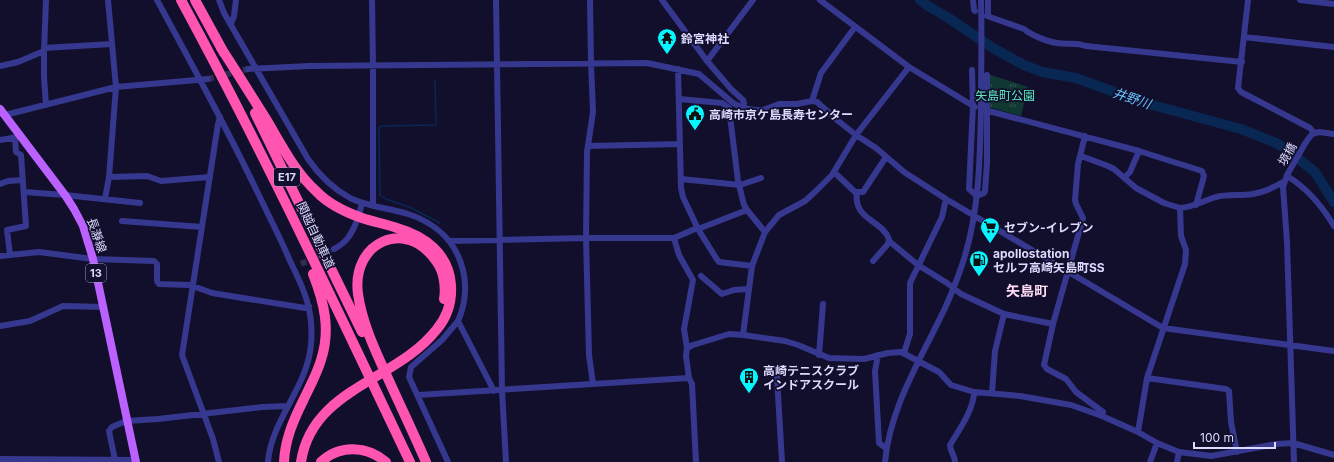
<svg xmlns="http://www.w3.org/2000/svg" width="1334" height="462" viewBox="0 0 1334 462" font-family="Inter,'Noto Sans JP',sans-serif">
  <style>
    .grass { fill: url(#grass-tufts) }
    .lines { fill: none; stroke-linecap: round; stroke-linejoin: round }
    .stream { stroke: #082752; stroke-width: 1.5 }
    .river { stroke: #082752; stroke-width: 10 }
    .minor-tunnel { stroke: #302d4c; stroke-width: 6; stroke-dasharray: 6 3; stroke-linecap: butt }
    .minor { stroke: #36388f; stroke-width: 6 }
    .major { stroke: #bb61ff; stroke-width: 8 }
    .highway { stroke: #ff55b0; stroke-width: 10 }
    .labels { text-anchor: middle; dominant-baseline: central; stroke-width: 3.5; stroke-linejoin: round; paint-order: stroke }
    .shield { fill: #120f2c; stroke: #9f9dc0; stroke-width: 1 }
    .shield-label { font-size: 11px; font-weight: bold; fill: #dcdaff }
    .poi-label { font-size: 12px; font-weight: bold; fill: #dcdaff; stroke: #120f2c; text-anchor: start }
    .park-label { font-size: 12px; fill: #5beabe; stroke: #120f2c }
    .street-label { font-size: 12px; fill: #dcdaff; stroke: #120f2c }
    .water-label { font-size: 13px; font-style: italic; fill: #68c2ff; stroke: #120f2c }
    .quarter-label { font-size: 14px; font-weight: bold; fill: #ffdcf4; stroke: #120f2c }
  </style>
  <defs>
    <pattern id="grass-tufts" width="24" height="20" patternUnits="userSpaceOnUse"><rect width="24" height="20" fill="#113733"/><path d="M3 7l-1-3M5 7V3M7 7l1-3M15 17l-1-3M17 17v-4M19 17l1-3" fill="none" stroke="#335352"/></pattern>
  </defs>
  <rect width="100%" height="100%" fill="#120f2c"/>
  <path class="grass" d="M988,74L1028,87L1021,116L989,107Z"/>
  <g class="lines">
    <path class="stream" d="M435,80L436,125L381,126L379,129L380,195L386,199L409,207L440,223"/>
    <path class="river" d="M920,0L928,6L947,17L993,48L1024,65L1042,72L1076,78L1145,103L1241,129L1276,143L1286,149L1315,172L1334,202"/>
    <path class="minor-tunnel" d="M208,79L248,69
      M301,264L334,249"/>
    <path class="minor" d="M108,0L116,87L109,177L147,176L161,181L210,177
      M157,0C195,70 233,140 267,212C275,228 283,244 290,261C304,289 314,311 311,344C308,387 271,420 268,462
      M219,0L224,13L308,159C319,175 332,188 350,198C368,207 389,208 408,214C436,223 456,242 463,270C467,287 465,305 458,321L494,391
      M372,0L373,66V205
      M496,0L502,390L506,462
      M590,0L591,63L593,112L587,152L586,238L589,355L593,384
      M662,0L707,61L731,89L743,100L744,103L743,108
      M820,0L909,67L975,107
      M973,0L974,10L975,11
      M988,0V16
      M1248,0L1238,88L1241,92L1310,128L1314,133
      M1300,0L1334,4
      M987,16L1024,29C1031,35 1048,42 1057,43C1067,45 1076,42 1086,46L1242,62
      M231,24L234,16L236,0
      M1244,37L1334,47
      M44,48L112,44
      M44,51V77L46,105
      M707,61L753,0
      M0,66L18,62L44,51L46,0
      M248,69L309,66L647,63L699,74L733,103L743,108L755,110H763L779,104H797L812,101L817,102L837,120L856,135L876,148L904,172L946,199L1163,328L1334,351
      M972,70L973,106L969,189L977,196L984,193L985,191L987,163V75
      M679,99L722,103L729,108L738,181L744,205L747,210L765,232
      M812,101L821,73L855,27
      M985,110L1139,151L1202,171L1204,176L1196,205
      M5,115L116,87L208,79
      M1085,136L1078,164L1075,200L1076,204L1083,218L1053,324L1044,365L1047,369L1066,379L1076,392L1103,412L1102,416
      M0,140L18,137
      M588,146L680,144
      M1081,156L1108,166L1114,169L1136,188L1164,203L1180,208
      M834,172L855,192H863L886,157
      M1287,176C1307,188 1322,206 1334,226
      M1124,178L1130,172L1139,151
      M681,179L740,185L761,178
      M0,184L8,181L23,180
      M24,192L65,195L140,203
      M857,192C853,220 881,219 889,239L888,244L873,261
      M105,199L109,177
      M747,210L698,229L716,258L719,262L752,266
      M360,211L362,203
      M122,221L202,227
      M674,238L679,255L693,280L684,329L687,348L686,356L689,378
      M449,241L586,238H674L695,229H698L683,197L681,188L678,69
      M889,241L918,265L947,283L961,294L1004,314L1053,324
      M334,249C346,243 351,235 356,223
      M10,255L7,230L26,226L21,155L16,152L15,138
      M0,256L39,252L93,259L154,261L157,264V281L159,284L190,285L212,293L305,308L309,306
      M701,276L722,294L734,290L748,289
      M0,326L30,321L63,306L103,307
      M743,335L752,266L765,232L779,215L805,201L816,191L832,175L856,135L909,67
      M687,348L693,345L729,334L743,335L785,341L798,345L829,358L864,359L888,353L901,352L939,372L951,385L974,392L1020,396L1071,405L1102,416L1138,432L1157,443L1179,452L1211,456L1277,444L1293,443L1334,455
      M904,353L910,334V283L942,217L946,199
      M819,355L823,304
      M878,355L875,371L879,443L886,448
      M777,377L782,462
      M1147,378L1226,389L1229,391L1231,422L1237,452
      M992,393L995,351L1004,314
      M418,395L689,378L692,384L696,462
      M1138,432L1147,378L1185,264L1186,250L1181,236L1180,208C1193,207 1203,201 1216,197C1228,194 1241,196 1253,194C1265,192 1274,187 1285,181
      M0,459L135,460
      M115,460L109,431L112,427L126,421L158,419L262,407L288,406
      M219,462L213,439L182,355L218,124L220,117
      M448,462L409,377L411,367L442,340L458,321
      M885,462C890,406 922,357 945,308C952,293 958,277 963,262C979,213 980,161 981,109C981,73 982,36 981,0
      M955,462C955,455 950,452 950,445C959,430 974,409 974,392
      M1150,462L1157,443
      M1177,462L1179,452
      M1294,462L1287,242L1283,187L1287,175L1306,142L1312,134L1319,132L1334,134"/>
    <path class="major" d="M0,109L65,195L74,209L83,226L93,259L136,462"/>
    <path class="highway" d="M181,0C263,151 336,307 410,462
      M195,0L224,53
      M221,48C236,71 251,95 266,119C281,144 294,171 316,191C328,204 345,212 362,218C374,222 386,224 397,228C425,236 449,254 451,285C452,301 447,317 437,329C397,381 312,388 301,462
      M255,113L362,332
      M284,462C285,440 293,421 303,401C309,388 317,374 321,360C331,330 324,302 313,274
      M321,462C340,444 367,446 386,462
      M426,462C413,432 399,403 386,374C374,348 362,322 358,294C351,242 406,217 436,261C444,271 446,287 444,299"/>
  </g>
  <defs>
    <symbol id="temple-pin" viewBox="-11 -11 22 30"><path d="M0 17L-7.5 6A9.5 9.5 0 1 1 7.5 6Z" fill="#06f5ff" stroke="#120f2c"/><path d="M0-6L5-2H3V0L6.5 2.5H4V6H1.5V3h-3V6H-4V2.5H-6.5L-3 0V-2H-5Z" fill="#111"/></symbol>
    <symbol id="civic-pin" viewBox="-11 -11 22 30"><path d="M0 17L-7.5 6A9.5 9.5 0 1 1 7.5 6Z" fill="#06f5ff" stroke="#120f2c"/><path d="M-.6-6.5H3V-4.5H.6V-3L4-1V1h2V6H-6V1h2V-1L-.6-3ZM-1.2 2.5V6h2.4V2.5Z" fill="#111"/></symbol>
    <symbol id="supermarket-pin" viewBox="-11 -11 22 30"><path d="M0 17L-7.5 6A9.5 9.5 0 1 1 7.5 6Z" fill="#06f5ff" stroke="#120f2c"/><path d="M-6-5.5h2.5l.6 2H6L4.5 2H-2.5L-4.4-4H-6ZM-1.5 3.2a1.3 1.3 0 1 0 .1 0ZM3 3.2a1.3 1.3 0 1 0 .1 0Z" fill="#111"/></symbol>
    <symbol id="fuel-pin" viewBox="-11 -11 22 30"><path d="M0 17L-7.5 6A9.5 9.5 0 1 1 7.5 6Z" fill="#06f5ff" stroke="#120f2c"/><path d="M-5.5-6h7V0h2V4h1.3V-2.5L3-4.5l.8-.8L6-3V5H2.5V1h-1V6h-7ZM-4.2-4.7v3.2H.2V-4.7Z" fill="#111"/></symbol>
    <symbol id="building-pin" viewBox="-11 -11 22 30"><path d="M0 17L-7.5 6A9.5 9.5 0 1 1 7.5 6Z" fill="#06f5ff" stroke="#120f2c"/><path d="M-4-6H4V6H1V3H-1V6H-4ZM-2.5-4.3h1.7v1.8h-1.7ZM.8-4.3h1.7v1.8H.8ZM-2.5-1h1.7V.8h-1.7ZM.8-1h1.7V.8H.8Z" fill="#111"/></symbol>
  </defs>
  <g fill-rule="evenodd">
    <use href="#temple-pin" x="656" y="27" width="22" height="30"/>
    <use href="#civic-pin" x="684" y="103" width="22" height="30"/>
    <use href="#supermarket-pin" x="979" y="216" width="22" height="30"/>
    <use href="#fuel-pin" x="968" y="249" width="22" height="30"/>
    <use href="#building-pin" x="738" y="366" width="22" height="30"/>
  </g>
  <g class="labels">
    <g class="shield">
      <rect x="274" y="168" width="26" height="18" rx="3"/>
      <rect x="86" y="264" width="20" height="18" rx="3"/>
    </g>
    <g class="shield-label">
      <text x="287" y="177">E17</text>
      <text x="96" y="273">13</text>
    </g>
    <g class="poi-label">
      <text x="681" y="38">鈴宮神社</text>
      <text x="709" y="114">高崎市京ケ島長寿センター</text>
      <text x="1004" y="227">セブン-イレブン</text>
      <text x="993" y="253">apollostation<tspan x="993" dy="14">セルフ高崎矢島町SS</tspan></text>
      <text x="763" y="370">高崎テニスクラブ<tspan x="763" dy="14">インドアスクール</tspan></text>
    </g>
    <g class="park-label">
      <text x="1005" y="95">矢島町公園</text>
    </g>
    <g class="street-label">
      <text transform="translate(1287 154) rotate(-60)">境橋</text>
      <text transform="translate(97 235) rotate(71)">長瀞線</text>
      <text transform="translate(316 235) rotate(65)">関越自動車道</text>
    </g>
    <g class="water-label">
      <text transform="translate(1132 98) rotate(19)">井野川</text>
    </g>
    <g class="quarter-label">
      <text x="1027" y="290">矢島町</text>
    </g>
  </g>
  <path d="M1194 442v6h81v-6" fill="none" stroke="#dcdaff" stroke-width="2"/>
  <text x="1200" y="442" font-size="12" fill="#dcdaff" stroke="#120f2c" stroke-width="3" paint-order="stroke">100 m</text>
</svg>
